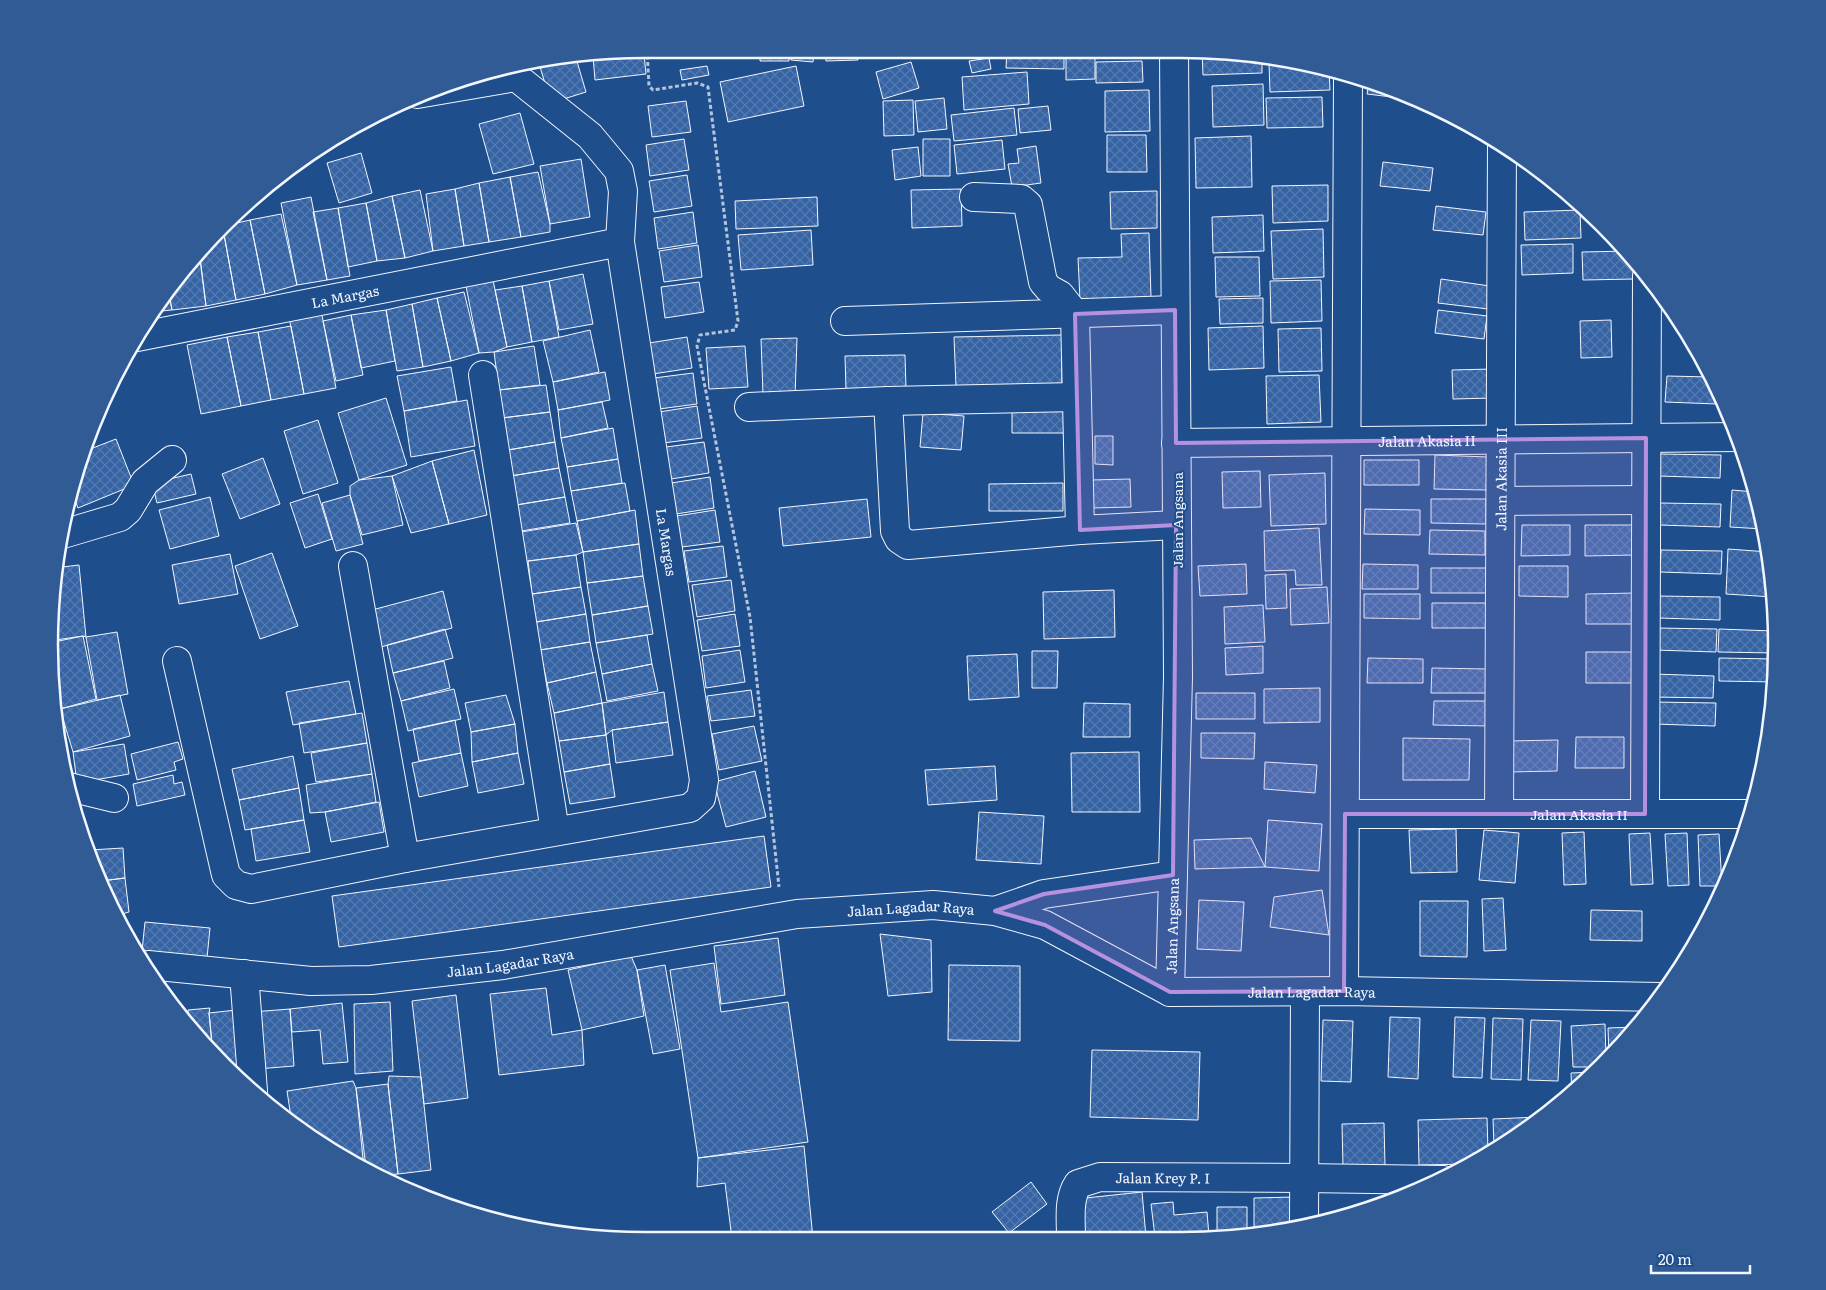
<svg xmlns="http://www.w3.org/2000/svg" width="1826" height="1290" viewBox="0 0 1826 1290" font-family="Literata,serif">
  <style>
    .building { fill: url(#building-cross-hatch); stroke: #f2f6ff }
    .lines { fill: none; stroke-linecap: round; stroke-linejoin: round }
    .minor-casing { stroke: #f2f6ff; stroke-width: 30 }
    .path { stroke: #b3c4dc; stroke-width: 3; stroke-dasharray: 4 2.5; stroke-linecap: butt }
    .minor { stroke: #1f4e8c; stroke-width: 28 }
    .marked { fill: #b691df; fill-opacity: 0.2; stroke: #b691df; stroke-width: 4; stroke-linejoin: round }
    .labels { text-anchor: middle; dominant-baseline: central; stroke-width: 4; stroke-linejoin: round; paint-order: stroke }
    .street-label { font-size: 14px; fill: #f2f6ff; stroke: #1f4e8c }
    .rim { fill: none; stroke: #f2f6ff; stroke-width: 2.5 }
  </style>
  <defs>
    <pattern id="building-cross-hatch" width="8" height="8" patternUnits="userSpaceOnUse" patternTransform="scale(1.25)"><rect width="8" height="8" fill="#3563a3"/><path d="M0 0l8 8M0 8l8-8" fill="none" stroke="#537ab1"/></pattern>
  </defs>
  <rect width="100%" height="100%" fill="#1f4e8c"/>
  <path class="building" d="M662,49H751V57H662Z
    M760,49H789V61H760Z
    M792,49H814L813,62L791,60Z
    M825,49H858V60L826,61Z
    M862,49H914V56H862Z
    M1007,49H1064V69L1006,68Z
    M1066,49H1095V79L1066,80Z
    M1101,49H1122V57L1101,56Z
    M1132,49H1156V55H1132Z
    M629,51L630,56L644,54L646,74L595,80L593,56Z
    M1202,51L1262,57V73L1203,75Z
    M576,58L586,92L551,103L540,67Z
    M989,58L991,69L972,73L969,61Z
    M1142,61L1143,82L1096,83V62Z
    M911,62L919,88L883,99L876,72Z
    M1303,62L1329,70L1330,90L1270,92L1269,63Z
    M707,66L709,75L682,80L680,70Z
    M796,66L804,106L728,122L720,82Z
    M1027,72L1029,104L964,110L962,77Z
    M1369,82L1409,94L1417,98V100L1367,94Z
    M1263,84L1264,125L1213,127L1212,86Z
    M1149,90L1150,131L1105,132V91Z
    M1322,97L1323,127L1267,128L1266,98Z
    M944,98L947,129L918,132L915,101Z
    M913,100L914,135L884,136L883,101Z
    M686,101L691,132L652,137L648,106Z
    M1048,106L1051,130L1020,133L1018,109Z
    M1014,108L1017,135L954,141L951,115Z
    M520,113L534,164L493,174L479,124Z
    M1107,135H1146L1147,172H1107Z
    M1251,136L1252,187L1196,188L1195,138Z
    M684,139L689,170L650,176L646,145Z
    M923,139H950V176H923Z
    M1002,140L1005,169L957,174L954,145Z
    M1036,146L1041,183L1012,187L1008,164L1019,163L1017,149Z
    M918,147L921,176L895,180L892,150Z
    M361,153L372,193L339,203L327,163Z
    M581,159L590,217L550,224L540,166Z
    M1383,162L1433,168L1430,191L1380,186Z
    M538,172L550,224V232L521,237L510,177Z
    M687,175L692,206L654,212L649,181Z
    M510,177L521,237L489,242L479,183Z
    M479,183L489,242L464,246L455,189Z
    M1328,185V221L1273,223L1272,186Z
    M455,189L464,246L433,251L426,194Z
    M961,189L962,226L912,228L911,190Z
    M420,190L433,251L405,258L392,196Z
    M1157,191V228L1111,229L1110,192Z
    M392,196L405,258L377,261L366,203Z
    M311,197L327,280L297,285L281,203Z
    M817,197L818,226L736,229L735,201Z
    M366,203L377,261L348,267L338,208Z
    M1436,206L1486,212L1483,235L1433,230Z
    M338,208L350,276L327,280L313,212Z
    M1580,210L1581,238L1525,240L1524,212Z
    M693,212L697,243L658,249L654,218Z
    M281,214L297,285L265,294L250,220Z
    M1263,215L1264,251L1213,253L1212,217Z
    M250,220L265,294L236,300L223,229L228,225Z
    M223,229L236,300L206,306L199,250Z
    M1323,229L1324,277L1273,279L1271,231Z
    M811,230L813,265L741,270L738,235Z
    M1149,233L1151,297L1080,300L1078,258L1122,257L1121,234Z
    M1573,244V273L1522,275L1521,245Z
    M698,245L702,277L664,282L659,251Z
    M199,250L206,306L172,310L168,289Z
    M1629,251L1634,259L1635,279L1583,280L1582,252Z
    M1215,257H1259L1260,296L1216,297Z
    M583,274L593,324L559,330L549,281Z
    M1441,279L1490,286L1488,309L1438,303Z
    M493,280L507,347L494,352L479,353L466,286Z
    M1321,280L1322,321L1271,323L1270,281Z
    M549,281L559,337L532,342L522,286Z
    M699,282L704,312L665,318L661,287Z
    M522,286L532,342L507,347L495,290Z
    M168,289L172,310L150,312Z
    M464,292L479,353L451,361L437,298Z
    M437,298L451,361L423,367L412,304Z
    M1263,298V323L1220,324L1219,299Z
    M412,304L423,367L397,371L386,310Z
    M321,310L336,388L304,394L289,317Z
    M386,310L395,361L361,368L351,315Z
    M1438,310L1487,316L1484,339L1435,333Z
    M351,315L363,375L336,381L323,321Z
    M1611,320L1612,357L1581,358L1580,321Z
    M291,326L304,394L271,400L258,332Z
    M1263,326L1264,368L1209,370L1208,328Z
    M1321,328L1322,371L1279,372L1278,329Z
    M590,330L599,372L553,382L543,341Z
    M258,332L271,400L241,406L227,337Z
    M1062,335V385L956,387L954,337Z
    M227,337L241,406L201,414L187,345Z
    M687,337L692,368L653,374L649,343Z
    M797,338L795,397L763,395L761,339Z
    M534,346L540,385L499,390L494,352Z
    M745,346L748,387L709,389L706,348Z
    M905,355L906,389L846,390L845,356Z
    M451,367L457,401L404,411L397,376Z
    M1493,369L1494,398L1453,399L1452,370Z
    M605,372L610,400L558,410L553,382Z
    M693,373L697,404L659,409L654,378Z
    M1319,375L1321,422L1267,424L1266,376Z
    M1667,376L1711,377L1717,391V404L1665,402Z
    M546,385L550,412L502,418L499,390Z
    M386,398L407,465L359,480L338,413Z
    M467,400L475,446L411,457L404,411Z
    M602,402L608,428L561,438L558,410Z
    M697,406L702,438L663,443L659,412Z
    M1064,407V433H1012V408Z
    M550,412L555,442L508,450L502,418Z
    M923,413L964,416L961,450L920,447Z
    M318,420L338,483L303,494L284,431Z
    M613,428L618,459L567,467L561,438Z
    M1095,436H1113V465L1095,464Z
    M116,439L134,485L78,508L73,495L85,451Z
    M555,442L559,468L511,476L508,450Z
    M704,442L709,473L671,479L666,447Z
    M474,450L487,515L449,524L432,461Z
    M1660,454L1721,455L1720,478L1659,476Z
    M1435,455L1488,457L1486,490L1434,489Z
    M263,458L280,504L240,519L222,474Z
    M618,459L622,483L571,491L567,467Z
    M1364,460H1419V485H1364Z
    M432,461L449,524L411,533L392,476Z
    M559,468L565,497L516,505L511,476Z
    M1260,471L1261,507L1223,508L1222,472Z
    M1325,473L1326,524L1271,526L1269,475Z
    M191,474L196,494L157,503L152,483Z
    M392,476L403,525L362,535L350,495V486L359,480Z
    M710,477L714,508L676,514L671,483Z
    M1130,479L1131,507L1092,508L1091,480Z
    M625,483L630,511L577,521L571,491Z
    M1063,483V511H989V484Z
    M1732,490L1755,492L1763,529L1730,527Z
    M318,494L332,539L305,548L290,503Z
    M350,495L363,544L336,551L322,503Z
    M210,497L219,536L170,549L159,510Z
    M565,497L570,523L521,531L516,505Z
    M867,499L871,537L783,546L779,508Z
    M1431,499H1486V524L1431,523Z
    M1660,503L1721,504L1720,527L1659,525Z
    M1365,509L1420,510V535L1364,534Z
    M635,510L639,544L583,552L577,521Z
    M715,510L720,542L682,547L677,516Z
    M576,523L583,552L576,555L528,561L520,565L515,533Z
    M1522,525H1570V555L1521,556Z
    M1585,525H1634V555L1585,556Z
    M1319,528L1322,585H1296L1295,570L1265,571L1264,531Z
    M1430,530L1485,531V555L1429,554Z
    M639,544L643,576L587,583L583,552Z
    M723,546L727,577L689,582L684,551Z
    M1728,549L1769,552L1772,567L1773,597L1726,594Z
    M1661,550L1722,551L1721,574L1660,572Z
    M272,553L298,626L260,639L235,566Z
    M230,554L238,594L179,604L172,565Z
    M576,555L581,587L532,594L528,561Z
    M1246,564L1247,594L1200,596L1198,566Z
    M1363,564L1418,565V589H1362Z
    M79,565L86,637L83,636L49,641L54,568Z
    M1519,566H1568V597L1519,596Z
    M1431,568H1486V593H1431Z
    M1286,574L1287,608L1266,609L1265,575Z
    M643,576L648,606L592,615L587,583Z
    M731,580L735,611L697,617L692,585Z
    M581,587L586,614L536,622L532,594Z
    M1327,587L1329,623L1291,625L1290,589Z
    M1114,590L1115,637L1044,639L1043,592Z
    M443,591L452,628L381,647L372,610Z
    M1635,593V624H1586V594Z
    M1364,594H1420V619L1364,618Z
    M1659,596L1720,597V620L1659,618Z
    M1432,603H1488L1487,628H1432Z
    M1263,605L1265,642L1225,644L1224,607Z
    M648,606L653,634L596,643L592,615Z
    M586,614L590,642L540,650L536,622Z
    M735,614L740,646L702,651L697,620Z
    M1656,628L1717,629L1716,652L1655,650Z
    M445,629L453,658L393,673L387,645Z
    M1719,629L1774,631L1775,653L1718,652Z
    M117,632L128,694L97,700L86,637Z
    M647,635L652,664L602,674L596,643Z
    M83,636L96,699L60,709L52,677L49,643Z
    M590,642L596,672L547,683L540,650Z
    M1263,646V673L1226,675L1225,648Z
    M740,650L745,682L706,688L702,656Z
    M1032,651H1058L1057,688H1032Z
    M1586,652H1635L1634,683H1586Z
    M1017,654L1019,697L969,700L967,656Z
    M1368,658L1423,659V683H1367Z
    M1719,658L1775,659L1776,682L1719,681Z
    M444,661L450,688L401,701L393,673Z
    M652,664L658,691L607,701L602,674Z
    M1432,668L1487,669V693H1431Z
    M596,672L602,703L554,713L547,683Z
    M1653,674L1714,676L1713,698L1652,697Z
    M349,681L356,714L293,725L286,692Z
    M1320,688V722L1264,723V689Z
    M454,689L461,719L408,731L401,701Z
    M751,690L755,716L711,721L707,696Z
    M664,692L668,722L612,730L606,735L602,703Z
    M1196,693H1255V719H1196Z
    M120,695L130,736L73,752L60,709Z
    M506,695L515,724L471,732L465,703Z
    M1434,701H1489V726L1433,725Z
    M1654,702L1716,703L1715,726L1654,724Z
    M602,703L606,735L559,741L554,713Z
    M1084,703L1130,704V737H1083Z
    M362,713L367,743L304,753L299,723Z
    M455,720L461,753L419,761L413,729Z
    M668,722L673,755L616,763L612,730Z
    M515,724L518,753L472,762L471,732Z
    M754,726L762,761L719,770L712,734Z
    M1201,733H1255L1254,759L1201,758Z
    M606,735L610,764L564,772L559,741Z
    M1576,737H1624V768H1575Z
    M1403,738L1470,739L1469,780H1403Z
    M1558,740L1557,771L1509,772V741Z
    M178,742L183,759L174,762L176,770L137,780L131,754Z
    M367,743L372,774L316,782L311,753Z
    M124,744L129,774L77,783L73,752Z
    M1139,752L1140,812H1072L1071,753Z
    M461,753L468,786L419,797L412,763Z
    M518,753L524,784L478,793L472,762Z
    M293,756L299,788L239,800L232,769Z
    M1265,762L1317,765L1315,793L1264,789Z
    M610,764L615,797L570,804L564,772Z
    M995,766L997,800L928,805L925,770Z
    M755,771L766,817L726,827L714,782Z
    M372,774L376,802L325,812L310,813L306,785Z
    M173,775L174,784L182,782L185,795L137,806L133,784Z
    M299,788L304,820L245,830L239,800Z
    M379,802L384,832L331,842L325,812Z
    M979,812L1044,816L1041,864L976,860Z
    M304,820L310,852L256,861L251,829Z
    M1268,820L1322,824L1319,871L1265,867Z
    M1456,829L1457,872L1411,873L1409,830Z
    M1484,830L1519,833L1515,883L1479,880Z
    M1584,832L1586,884L1564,885L1562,833Z
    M1650,833L1653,884L1631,885L1629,834Z
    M1687,833L1689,885L1668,886L1665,834Z
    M1719,834L1722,886H1700L1698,835Z
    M764,836L771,887L339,947L332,896Z
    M1251,838L1265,867L1195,869L1194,840Z
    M123,848L125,878L101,881L90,850Z
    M125,878L129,912L115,916L110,909L101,881Z
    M1322,890L1329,935L1270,927L1274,897Z
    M1503,898L1506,950L1484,951L1482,899Z
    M1199,900L1244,902L1241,951L1197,949Z
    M1420,901H1468L1467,957L1420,956Z
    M1591,910L1642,911V941L1590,940Z
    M145,922L210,928L207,958L142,951Z
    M880,934L931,940L932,992L888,996Z
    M778,938L785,995L721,1004L714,946Z
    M631,956L637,970L644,1016L582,1030L568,970Z
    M714,963L721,1012L788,1002L808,1142L698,1158L670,970Z
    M665,965L680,1049L653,1054L637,970Z
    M949,965L1020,966V1041L948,1040Z
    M546,988L552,1035L582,1030L584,1065L499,1075L490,994Z
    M456,995L468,1098L424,1104L412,1001Z
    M390,1002L393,1071L355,1074L354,1004Z
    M342,1003L348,1062L323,1064L320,1030L292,1032L290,1009Z
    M210,1008L209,1013L213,1054L197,1038L189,1026L188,1010Z
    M290,1009L294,1066L257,1069L252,1012Z
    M236,1010L241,1066L229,1068L213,1054L209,1013Z
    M1390,1017L1420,1018L1418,1079L1388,1077Z
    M1455,1017L1485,1018L1482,1078L1453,1077Z
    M1493,1018L1523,1019L1521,1080L1491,1079Z
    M1323,1020L1353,1021L1351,1082L1321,1081Z
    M1531,1020L1561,1021L1558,1081L1528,1080Z
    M1605,1024L1606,1059L1599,1067H1573L1571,1026Z
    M1636,1027L1609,1056L1608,1028Z
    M1092,1050L1200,1052L1198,1120L1090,1117Z
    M1594,1072L1574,1093L1572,1095L1571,1073Z
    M389,1076L421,1077L431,1170L398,1174L388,1084Z
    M353,1081L356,1088L366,1167L362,1168L292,1124L287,1091Z
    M388,1084L398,1174L375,1176L364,1169L356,1088Z
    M1538,1117L1494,1147L1493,1119Z
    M1487,1118L1488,1151L1468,1164L1419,1165L1418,1120Z
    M1384,1123L1385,1166L1343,1167L1342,1124Z
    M804,1146L813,1239H732L725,1183L697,1187L698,1158Z
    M1031,1182L1047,1204L1009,1233L992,1212Z
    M1142,1192L1146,1237H1080L1076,1199Z
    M1294,1197V1228L1254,1236V1198Z
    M1173,1202L1174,1215L1207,1212L1209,1236L1155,1237L1151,1204Z
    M1217,1207H1247V1236H1217Z
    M1049,1232V1237L1015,1238V1234Z"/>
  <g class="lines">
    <defs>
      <g id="minor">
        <path d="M417,94L516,77"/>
        <path d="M974,197L1021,199L1028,205L1043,282L1049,289L1060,295L1075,314L1080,530"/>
        <path d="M845,321L1175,310"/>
        <path id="s1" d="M137,337L620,242"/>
        <path d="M483,375L555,831"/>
        <path d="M888,401L895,531L899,539L908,545L1080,530L1176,525"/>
        <path d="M749,407L888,401L1077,397"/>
        <path id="s2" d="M1176,443L1738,437"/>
        <path d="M1501,501L1646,500"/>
        <path d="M63,534L120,517L128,510L145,482L172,460"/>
        <path d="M353,566L405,858L690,808L701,798L704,780L620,242L623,191L619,171L590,136L516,77L515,66"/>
        <path d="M177,661L226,875L236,885L251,889L405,858"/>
        <path d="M69,787L114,798"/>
        <path id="s3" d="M1345,814H1752"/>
        <path id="s4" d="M1499,814L1502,144"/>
        <path d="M1645,814L1647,276"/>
        <path d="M995,911L1044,894L1173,875"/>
        <path id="s5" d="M148,965L311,981L371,980L503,965L797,914L933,905L995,911L1045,925L1170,992L1344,991L1661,997"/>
        <path d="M244,974L253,1091"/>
        <path d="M1344,991L1348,76"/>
        <path id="s6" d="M1170,992L1178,677L1174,49"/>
        <path d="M1304,1226L1305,992"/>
        <path id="s7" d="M1071,1237C1071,1219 1068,1199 1078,1184L1100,1177L1303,1178L1443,1180"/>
      </g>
    </defs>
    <use href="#minor" class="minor-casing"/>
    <path class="path" d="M647,49L649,86L653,90L697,83L708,87L738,321L735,330L700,335L697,346L750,617L779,887"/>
    <use href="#minor" class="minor"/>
  </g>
  <path class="marked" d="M1175,310L1176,443L1646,438L1645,814H1345L1344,991L1170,992L1045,925L995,911L1044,894L1173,875L1176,525L1080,530L1075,314Z"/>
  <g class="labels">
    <g class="street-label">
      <text stroke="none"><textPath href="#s1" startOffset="212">La Margas</textPath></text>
      <text stroke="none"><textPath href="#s2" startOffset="251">Jalan Akasia II</textPath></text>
      <text stroke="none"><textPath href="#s4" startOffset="335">Jalan Akasia III</textPath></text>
      <text transform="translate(1177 520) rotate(-90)">Jalan Angsana</text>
      <text transform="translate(667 542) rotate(81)">La Margas</text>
      <text stroke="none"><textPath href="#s3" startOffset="234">Jalan Akasia II</textPath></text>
      <text stroke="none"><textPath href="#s5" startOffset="769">Jalan Lagadar Raya</textPath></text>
      <text stroke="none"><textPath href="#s6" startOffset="66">Jalan Angsana</textPath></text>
      <text stroke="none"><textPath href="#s5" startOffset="364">Jalan Lagadar Raya</textPath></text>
      <text stroke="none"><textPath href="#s5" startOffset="1189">Jalan Lagadar Raya</textPath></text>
      <text stroke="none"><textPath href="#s7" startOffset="140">Jalan Krey P. I</textPath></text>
    </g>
  </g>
  <path d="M0 0H1826V1290H0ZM645 58H1181A587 587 0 0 1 1768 645V645A587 587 0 0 1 1181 1232H645A587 587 0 0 1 58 645V645A587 587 0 0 1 645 58Z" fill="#305b95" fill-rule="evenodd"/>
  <path class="rim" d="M645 58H1181A587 587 0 0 1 1768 645V645A587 587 0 0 1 1181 1232H645A587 587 0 0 1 58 645V645A587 587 0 0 1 645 58Z"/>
  <path d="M1651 1265v8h99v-8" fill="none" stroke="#f2f6ff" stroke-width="2.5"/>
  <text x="1658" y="1265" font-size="15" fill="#f2f6ff" stroke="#1f4e8c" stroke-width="4" paint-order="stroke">20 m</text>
</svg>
